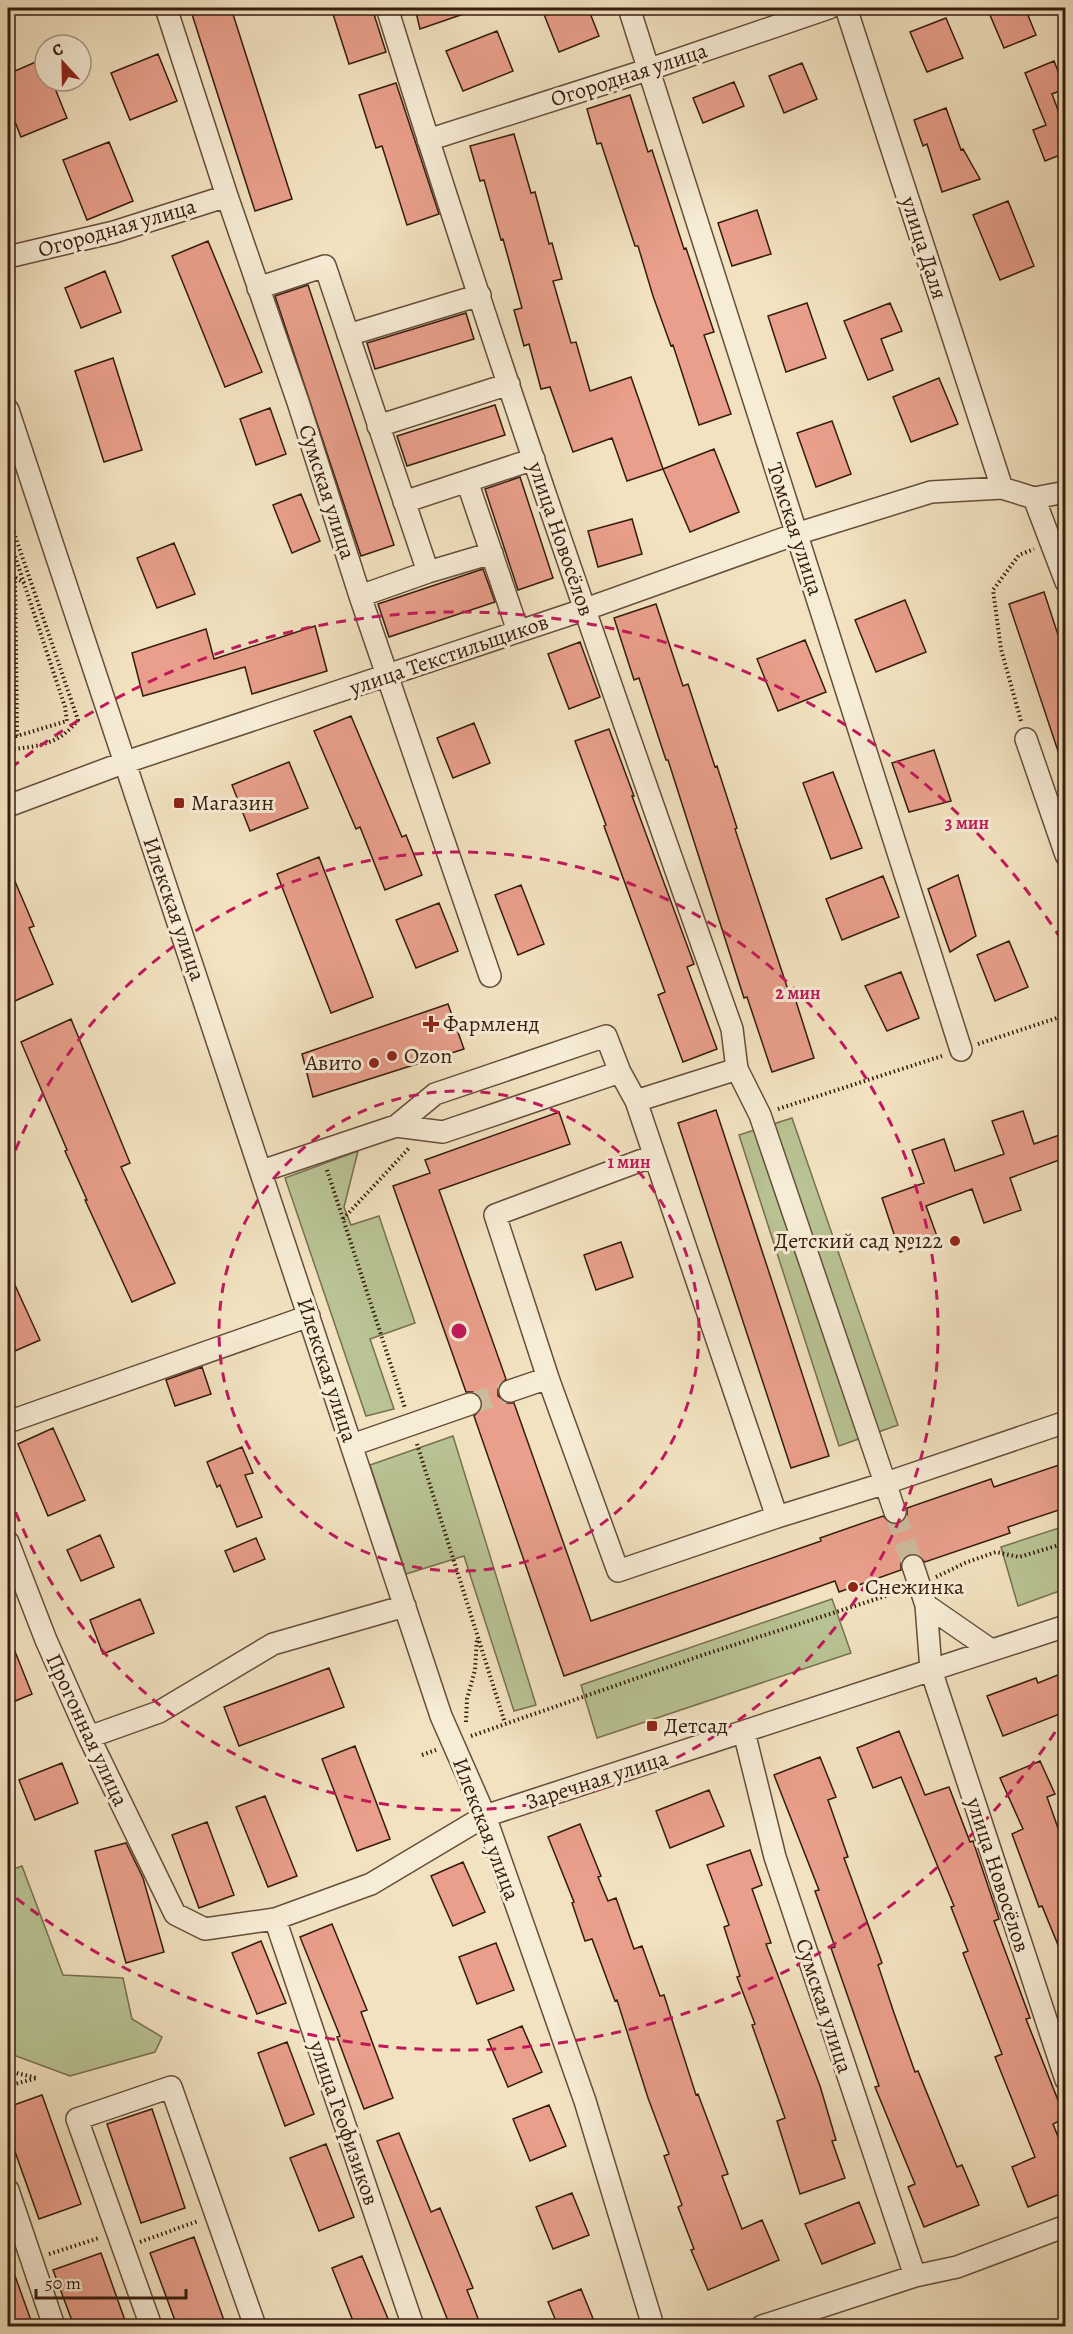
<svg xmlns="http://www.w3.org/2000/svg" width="1073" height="2334" viewBox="0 0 1073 2334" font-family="Alegreya,serif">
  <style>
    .green { fill: #b9c393; stroke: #787050; stroke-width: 1.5 }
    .building { fill: #e99f8b; stroke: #361c0e; stroke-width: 1.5 }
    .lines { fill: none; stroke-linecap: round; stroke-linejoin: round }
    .minor-tunnel { stroke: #ccba9c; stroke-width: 21; stroke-dasharray: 21 10; stroke-linecap: butt }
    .minor-casing { stroke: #654e3a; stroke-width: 24 }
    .path { stroke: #361c0e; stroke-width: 4; stroke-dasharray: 1.5 3; stroke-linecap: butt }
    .minor { stroke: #f7ecd6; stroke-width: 21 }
    .ring { fill: none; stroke: #c2185b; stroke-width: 3; stroke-dasharray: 10 8 }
    .poi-dot { fill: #8f2418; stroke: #f7ecd6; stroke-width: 2 }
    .labels { text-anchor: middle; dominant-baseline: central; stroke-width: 6; stroke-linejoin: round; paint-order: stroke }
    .street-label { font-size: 22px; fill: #361c0e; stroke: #f7ecd6 }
    .poi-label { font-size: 22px; fill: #361c0e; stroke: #f7ecd6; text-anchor: start }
    .centre { fill: #c2185b; stroke: #f7ecd6; stroke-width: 3 }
    .ring-label { font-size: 18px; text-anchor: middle; font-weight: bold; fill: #c2185b; stroke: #f7ecd6; stroke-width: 6; stroke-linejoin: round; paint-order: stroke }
  </style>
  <rect width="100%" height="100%" fill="#f2e2c0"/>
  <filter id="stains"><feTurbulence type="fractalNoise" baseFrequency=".00333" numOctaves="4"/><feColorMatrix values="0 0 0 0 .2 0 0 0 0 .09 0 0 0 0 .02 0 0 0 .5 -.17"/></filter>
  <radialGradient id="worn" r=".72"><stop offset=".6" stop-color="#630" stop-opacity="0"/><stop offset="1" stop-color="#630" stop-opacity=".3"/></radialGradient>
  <path class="green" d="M792,1118L898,1425L839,1446L739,1135Z
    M358,1151L344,1207L351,1225L379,1216L415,1323L370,1339L394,1409L366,1416L285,1178Z
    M453,1436L536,1705L514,1711L464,1556L406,1574L370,1465Z
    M1065,1526V1589L1018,1606L1001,1547Z
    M832,1599L851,1653L597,1738L581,1685Z
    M22,1866L63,1975L123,1978L132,2019L162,2037L155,2052L70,2076L8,2053V1871Z"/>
  <path class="building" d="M190,8H231L292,199L255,211Z
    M342,8H372L386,52L349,64L332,11Z
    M415,8H474L475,10L420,29Z
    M554,8H588L599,36L559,52L543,12Z
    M987,8H1025L1036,35L1004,48Z
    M946,18L963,58L927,72L910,32Z
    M497,31L513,71L463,91L446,51Z
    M158,54L177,101L130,120L111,73Z
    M45,58V81H52L67,118L21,137L8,104V74Z
    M1054,61L1065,89L1052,94L1065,129V153L1045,161L1033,130L1046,125L1025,73Z
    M802,63L817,99L784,113L769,76Z
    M734,82L744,106L703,123L693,98Z
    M396,83L439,214L407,225L382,146L376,148L359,95Z
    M630,95L648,152L652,150L684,249L686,248L714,332L704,335L731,414L699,425L673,345L671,346L653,296L638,246H635L601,143L597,144L587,109Z
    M946,108L961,150L963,149L980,179L942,192L927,144L923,146L914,120Z
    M514,134L531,193L535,192L549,244L552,243L562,279L553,281L571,343L576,342L590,391L631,377L663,469L627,481L612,438L573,452L550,387L541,389L529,344L524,346L514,310L522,308L503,239L501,240L484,180L480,181L470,146Z
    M109,142L133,201L87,220L63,160Z
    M1008,201L1034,266L1000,280L973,215Z
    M757,210L771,254L732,266L718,223Z
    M208,241L262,372L225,387L172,256Z
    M105,271L121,312L81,328L65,288Z
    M308,285L394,545L361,556L275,296Z
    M807,303L826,358L786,372L768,316Z
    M890,303L902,331L881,339L893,370L868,380L844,321Z
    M466,313L474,339L375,369L367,343Z
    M113,358L142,450L104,462L75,371Z
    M939,378L958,424L911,442L893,397Z
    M495,405L505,435L407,466L397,436Z
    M270,408L286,454L256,465L240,419Z
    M832,421L851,474L816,487L797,433Z
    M714,449L739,512L690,532L663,469Z
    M520,477L553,578L518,590L485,489Z
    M301,494L320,541L292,553L273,505Z
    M632,519L642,554L598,567L588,531Z
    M174,543L195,594L157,608L137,558Z
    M483,569L495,602L389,637L378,604Z
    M1044,592L1065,656V766H1063L1009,604Z
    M905,600L926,652L876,672L855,620Z
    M656,604L683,686L688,684L715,767L717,766L737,828L735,829L790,996L794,995L814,1058L772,1072L747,997L744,998L668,760H666L639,678L634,680L614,618Z
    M315,626L327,671L252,694L245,667L143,696L132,653L206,629L214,659Z
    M805,640L826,692L778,711L757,659Z
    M580,642L600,697L569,709L548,654Z
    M351,716L402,837L406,835L422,875L385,890L360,827L356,829L314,731Z
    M474,723L490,763L453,778L437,738Z
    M609,729L634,796H632L694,964L687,967L717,1049L683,1062L658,995L665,992L604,826L606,825L575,741Z
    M934,750L951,801L909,812L892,763Z
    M289,762L308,808L250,831L232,785Z
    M833,772L862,848L831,859L803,783Z
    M319,857L373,997L331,1013L277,874Z
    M8,865L34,926L29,928L53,984L8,1004Z
    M958,875L976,936L950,952L928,889Z
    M883,876L899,917L842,940L826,899Z
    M521,885L544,944L518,955L495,895Z
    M439,903L458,951L416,968L396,920Z
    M1009,941L1028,987L995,1001L977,955Z
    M901,972L919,1018L887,1031L865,986Z
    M448,1004L464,1049L313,1097L302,1054Z
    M71,1019L130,1163L121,1167L175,1283L132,1302L85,1200H87L65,1151L67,1150L21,1042Z
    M716,1110L829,1456L791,1468L678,1123Z
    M1023,1111L1034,1144L1065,1133V1158L1010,1178L1021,1210L984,1223L972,1189L926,1206L938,1239L900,1252L882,1198L924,1183L912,1150L944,1139L955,1171L1004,1154L992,1121Z
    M559,1112L570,1144L439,1190L506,1379L498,1388V1396L507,1403H514L591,1621L821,1541L820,1538L883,1516L892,1524H900L907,1515V1508L991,1479L994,1487L1065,1463V1508L1008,1527L1010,1533L925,1562L916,1554H908L901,1563V1570L839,1592L835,1581L564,1676L474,1416L482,1407V1399L473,1392H466L393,1186L430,1173L425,1160Z
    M621,1242L633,1277L596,1290L584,1255Z
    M8,1270L40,1340L8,1354Z
    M202,1367L211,1394L175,1406L166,1380Z
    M53,1428L85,1500L48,1516L18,1444Z
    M242,1447L253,1473L245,1475L262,1517L237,1527L220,1485L217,1487L207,1462Z
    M100,1535L114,1567L81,1581L67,1550Z
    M256,1538L265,1559L234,1572L225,1551Z
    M140,1599L154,1633L103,1654L90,1620Z
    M8,1634L32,1694L8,1704Z
    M329,1668L344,1707L239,1746L224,1707Z
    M1065,1672V1712L1003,1736L987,1696L1036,1678L1038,1683Z
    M899,1731L925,1795L949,1787L970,1842L973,1841L999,1919L994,1921L1030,2018L1026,2019L1065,2118L1053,2124L1065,2154V2192L1028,2207L1012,2167L1035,2157L995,2057L1002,2054L963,1953L968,1951L951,1907L954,1906L901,1777L873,1788L857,1748Z
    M355,1746L390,1839L357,1851L322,1759Z
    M820,1757L836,1797L828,1800L848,1857L844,1858L882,1963L878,1965L894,2013L915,2072L918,2071L957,2167L962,2165L979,2205L924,2227L908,2187L915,2184L875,2087L879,2086L831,1948L835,1947L815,1891L819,1890L774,1775Z
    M1040,1761L1055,1794L1047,1797L1065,1848V1962L1042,1906L1039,1907L1012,1834L1023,1829L1000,1778Z
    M62,1763L78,1803L35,1820L19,1780Z
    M709,1790L724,1826L670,1848L656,1811Z
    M265,1796L297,1876L268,1887L236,1807Z
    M207,1822L234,1895L199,1908L172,1835Z
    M580,1824L601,1876L598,1877L608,1901L616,1898L634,1949L642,1946L660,1996L664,1995L696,2095L698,2094L728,2174L722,2176L742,2229L762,2220L779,2260L708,2290L691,2250L694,2249L678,2207L682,2205L664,2156L669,2154L648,2098L617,2000L615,2001L592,1939L585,1941L572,1903L574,1902L548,1837Z
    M126,1843L143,1878L164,1952L126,1963L95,1851Z
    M750,1850L762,1885L752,1889L771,1943L766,1944L820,2086L836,2140L832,2141L845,2178L800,2194L777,2121L785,2118L752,2025L755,2024L737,1977L740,1976L724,1927L729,1925L707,1865Z
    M463,1862L485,1912L453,1926L431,1876Z
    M332,1924L367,2010L361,2012L393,2098L364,2109L337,2037L340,2036L300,1937Z
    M261,1941L286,2003L257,2014L232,1953Z
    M496,1943L514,1990L477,2004L459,1957Z
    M522,2026L542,2072L508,2087L488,2040Z
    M287,2042L314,2114L285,2126L258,2053Z
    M42,2095L81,2204L39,2219L8,2132V2107Z
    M549,2105L566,2146L530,2161L513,2119Z
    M152,2109L185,2208L141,2223L107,2124Z
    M399,2133L431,2212L440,2208L473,2288L467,2290L481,2326H450L377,2141Z
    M326,2144L354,2217L319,2231L290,2158Z
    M572,2193L589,2235L553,2249L536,2207Z
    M859,2202L875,2243L822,2264L805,2224Z
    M194,2237L226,2326H177L150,2253Z
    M101,2253L127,2326H74L53,2270Z
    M362,2256L391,2326H355L332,2268Z
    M8,2262H10L33,2326H8Z
    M581,2289L596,2326H558L548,2302Z"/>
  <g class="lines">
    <path class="minor-tunnel" d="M470,1404L510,1391
      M895,1512L913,1566"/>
    <defs>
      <path id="minor" d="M166,8L227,196L298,402L360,596L490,976
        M387,8C493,351 612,691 732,1029L737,1069L760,1115L895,1512
        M629,8L961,1050
        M846,8L1002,488
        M428,140L650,69L829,8
        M8,257L114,232L227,196
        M258,288L325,266L428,572L360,596
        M348,335L480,295
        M8,410L441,1716L485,1816L585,2101L653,2326
        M378,426L509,384
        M467,481L518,631
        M1034,498L1066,582
        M404,502L534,459
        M428,572L492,553
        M1026,739L1066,855
        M8,806L123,763L586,609L796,534L931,492L1002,488L1034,498L1066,492
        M396,1126L443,1132L620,1072
        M262,1171L396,1126L435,1094L606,1036L620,1072L636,1101L737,1069
        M548,1378L618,1571L777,1517L636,1101
        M510,1391L548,1378L495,1215L653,1156
        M8,1422L309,1316
        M352,1445L470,1404
        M777,1517L886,1483L1066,1422
        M8,1542L46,1640L89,1737L175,1914L205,1929L275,1919L371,1884L485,1816L1066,1626
        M913,1566L926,1605L931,1670L1066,2080
        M926,1605L991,1650
        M744,1732L775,1857L915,2276
        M89,1737L159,1712L273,1644L405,1606
        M275,1919L413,2326
        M8,2190L54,2326
        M151,2326L77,2119L171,2087L255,2326
        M762,2326L915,2276L957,2267L1066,2226"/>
    </defs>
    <use href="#minor" class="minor-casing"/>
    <path class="path" d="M8,515L78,720C60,743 42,746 14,749L8,736
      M8,535L65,707L67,721L17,736L8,709
      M8,573L24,583
      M15,577L17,733
      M1021,721L1001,649L993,590L1019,555L1034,549
      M978,1044L1066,1015
      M778,1109L942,1056
      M327,1170L405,1408
      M343,1219L410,1147
      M417,1444L505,1723
      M936,1577L965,1563L996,1552L1019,1557L1066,1543
      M466,1722L467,1699L475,1670L477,1638
      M471,1736L703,1655L901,1591
      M422,1755L436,1750
      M8,2071L37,2078L8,2086
      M140,2242L198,2221
      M49,2254L99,2238"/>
    <use href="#minor" class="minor"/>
  </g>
  <g class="ring">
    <circle cx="459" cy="1331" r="240"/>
    <path d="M9 1167A479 479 0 1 1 9 1495"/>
    <path d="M1065 1717A719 719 0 0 1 11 1894M11 768A719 719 0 0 1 1065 945"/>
  </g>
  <g class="poi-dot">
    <rect x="173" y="797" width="12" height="12" rx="3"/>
    <path d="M428 1015h6v6h6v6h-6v6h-6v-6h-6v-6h6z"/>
    <circle cx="392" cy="1056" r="6"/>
    <circle cx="374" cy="1063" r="6"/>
    <circle cx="955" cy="1241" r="6"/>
    <circle cx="853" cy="1587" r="6"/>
    <rect x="646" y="1720" width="12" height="12" rx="3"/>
  </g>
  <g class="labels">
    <g class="street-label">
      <text transform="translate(629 75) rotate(-18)">Огородная улица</text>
      <text transform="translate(117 228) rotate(-16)">Огородная улица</text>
      <text transform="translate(924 248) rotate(72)">улица Даля</text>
      <text transform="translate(327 492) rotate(72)">Сумская улица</text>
      <text transform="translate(795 529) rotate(72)">Томская улица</text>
      <text transform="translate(561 539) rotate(71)">улица Новосёлов</text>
      <text transform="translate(449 655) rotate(-19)">улица Текстильщиков</text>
      <text transform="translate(174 909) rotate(71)">Илекская улица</text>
      <text transform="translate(327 1370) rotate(72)">Илекская улица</text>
      <text transform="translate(87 1730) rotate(65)">Прогонная улица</text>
      <text transform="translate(597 1780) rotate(-18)">Заречная улица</text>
      <text transform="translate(486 1829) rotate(69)">Илекская улица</text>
      <text transform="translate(998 1875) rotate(72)">улица Новосёлов</text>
      <text transform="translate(824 2006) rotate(72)">Сумская улица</text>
      <text transform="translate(344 2123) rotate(71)">улица Геофизиков</text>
    </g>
    <g class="poi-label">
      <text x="191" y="803">Магазин</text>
      <text x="443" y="1024">Фармленд</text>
      <text x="404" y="1056">Ozon</text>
      <text x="362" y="1063" text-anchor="end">Авито</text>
      <text x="943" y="1241" text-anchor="end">Детский сад №122</text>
      <text x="865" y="1587">Снежинка</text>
      <text x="664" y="1726">Детсад</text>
    </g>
  </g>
  <circle cx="459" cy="1331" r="9" class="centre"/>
  <g class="ring-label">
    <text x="967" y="829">3 мин</text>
    <text x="798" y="999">2 мин</text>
    <text x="629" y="1168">1 мин</text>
  </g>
  <rect width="1073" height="2334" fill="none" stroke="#f2e2c0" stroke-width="30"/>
  <rect x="9" y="9" width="1055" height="2316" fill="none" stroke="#361c0e" stroke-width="3"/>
  <rect x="15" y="15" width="1043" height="2304" fill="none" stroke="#361c0e" stroke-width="1.5"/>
  <g transform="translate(63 63) rotate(338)"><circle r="28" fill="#f7ecd6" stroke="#aa9986" stroke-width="1.5"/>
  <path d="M0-4.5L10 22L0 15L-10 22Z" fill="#8f2418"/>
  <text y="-9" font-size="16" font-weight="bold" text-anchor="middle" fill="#361c0e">С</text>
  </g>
  <path d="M36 2289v9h150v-9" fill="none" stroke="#361c0e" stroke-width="3"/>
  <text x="45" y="2289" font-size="18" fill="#361c0e" stroke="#f7ecd6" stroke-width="4.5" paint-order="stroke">50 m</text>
  <rect width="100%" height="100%" filter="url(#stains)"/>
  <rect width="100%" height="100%" fill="url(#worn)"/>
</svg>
